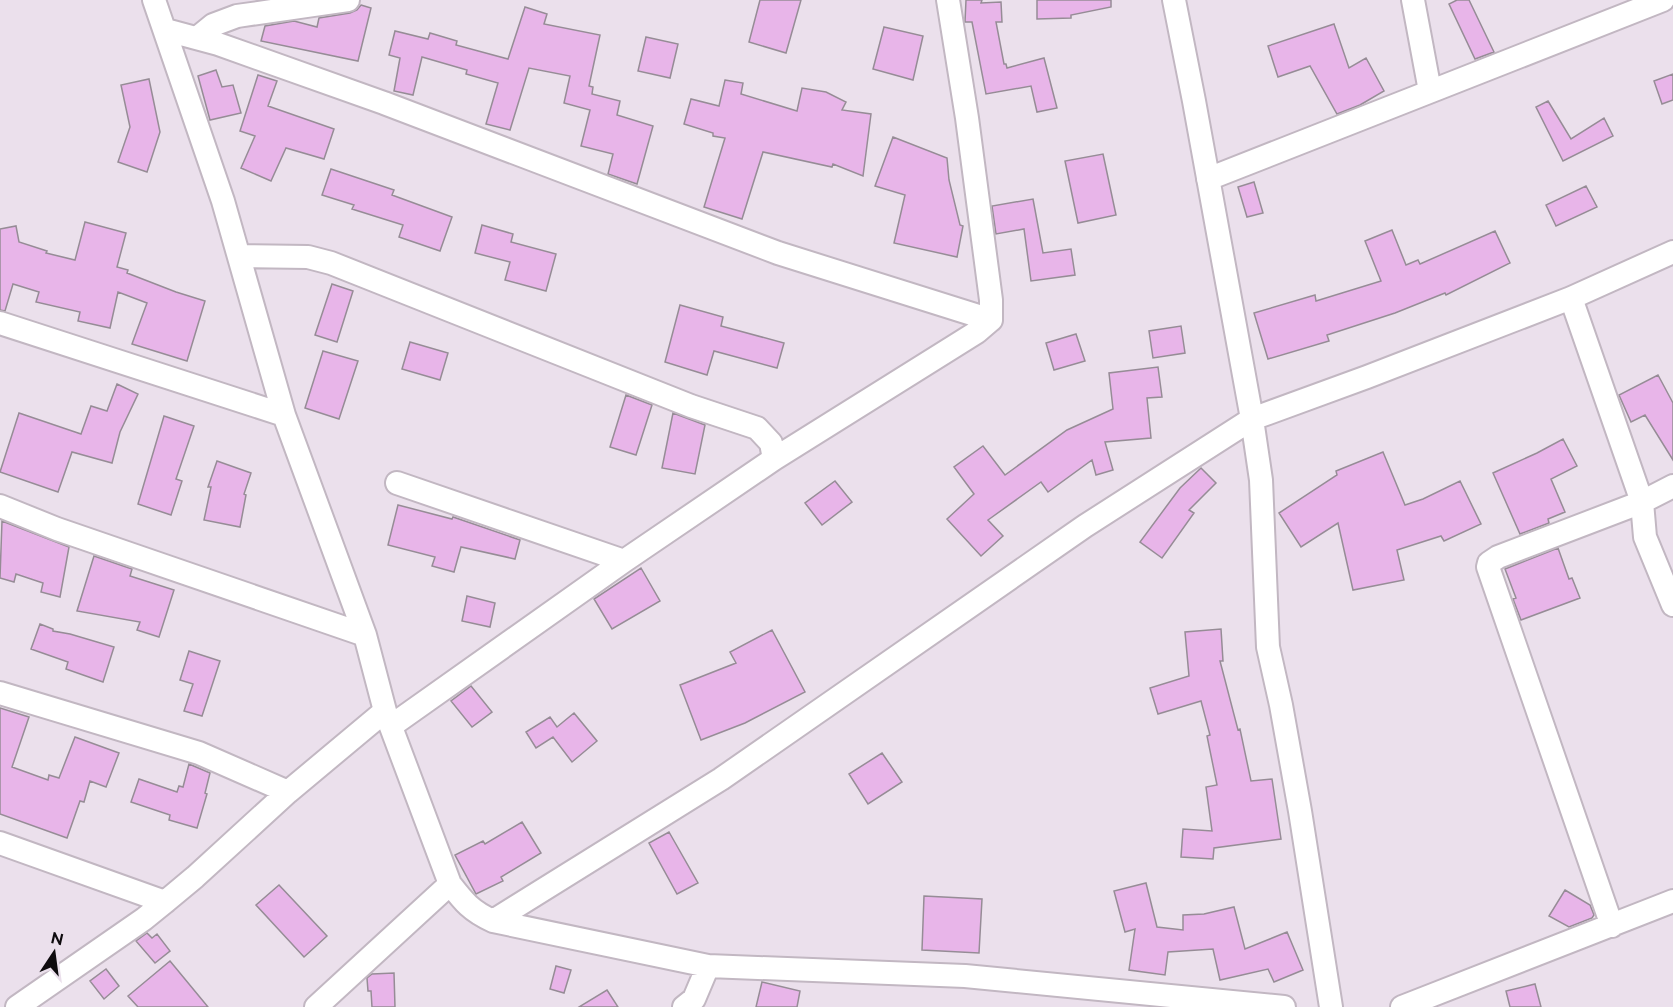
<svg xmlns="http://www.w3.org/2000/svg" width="1673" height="1007" viewBox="0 0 1673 1007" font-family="Raleway,sans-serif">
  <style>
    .building { fill: #e8b5e9; stroke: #968c96; stroke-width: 1.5 }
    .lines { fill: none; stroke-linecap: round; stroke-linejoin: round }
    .minor-casing { stroke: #c2b7c2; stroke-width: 26 }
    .minor { stroke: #fff; stroke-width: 22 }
  </style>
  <rect width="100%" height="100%" fill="#ebe0ec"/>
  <path class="building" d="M760,0H801L786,53L749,42Z
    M966,0H982L981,3L1001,2L1002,22H996L1004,64H1006L1007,68L1044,58L1057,108L1037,112L1031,86L986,94L972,22H965Z
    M1037,0H1111V7L1071,15V18L1037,19Z
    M1457,0H1469L1494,52L1475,59L1449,4Z
    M361,5L371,8L358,61L261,41L265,26L294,21L317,27L319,18L350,13L357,10Z
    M525,7L547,14L544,24L600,35L589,86L593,87L592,94L620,101L617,115L653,126L637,184L608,174L613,154L581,146L590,110L564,103L570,76L529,68L510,130L486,124L498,83L466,74L467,70L422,57L413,95L394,91L400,58L389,55L395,31L428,39L430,33L457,41L456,45L508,59Z
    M1334,24L1349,68L1366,58L1384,91L1360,105L1337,114L1310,66L1278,77L1268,46Z
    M884,27L923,36L913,80L873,69Z
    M646,37L678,44L670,78L638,71Z
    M216,70L222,87L233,85L241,113L210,120L198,76Z
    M1673,74V100L1662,104L1654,81Z
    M258,75L277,81L268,106L334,129L324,159L286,148L271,181L241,168L255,136L240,131Z
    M149,79L160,132L147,172L118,162L130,127L121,85Z
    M725,80L743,83L741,94L797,111L802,88L826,92L846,102L842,110L871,114L863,176L833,164L832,167L763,152L742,219L704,207L725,138L713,136V133L684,124L691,99L719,106Z
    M1548,101L1571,139L1604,118L1613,136L1563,161L1536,107Z
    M893,137L947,158L949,180L960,225L963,226L957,257L894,243L905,195L875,186Z
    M1103,154L1116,215L1078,223L1065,161Z
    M331,169L394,190L392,195L452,217L440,251L399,237L403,225L352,209L354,205L322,195Z
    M1254,182L1263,213L1247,217L1238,187Z
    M1586,186L1597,207L1556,226L1546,205Z
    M1033,199L1043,253L1071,249L1075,275L1031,281L1024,229L996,234L992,206Z
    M85,222L126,233L117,267L128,270L127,273L176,292L205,301L187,361L132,344L147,303L118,292L110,328L78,321L80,312L36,302L39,292L13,284L5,311L0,310V229L16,226L19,242L47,251L46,253L75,260Z
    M482,225L513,234L511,242L556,254L546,291L505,280L510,262L475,253Z
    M1392,230L1406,265L1418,260L1420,264L1495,231L1510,263L1446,295L1445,293L1395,313L1327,335L1329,341L1268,359L1254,313L1315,295L1316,301L1381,281L1365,241Z
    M332,284L353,291L337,342L315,335Z
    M680,305L723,317L721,326L784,343L777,368L714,351L707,375L665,362Z
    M1181,326L1185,353L1153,358L1149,331Z
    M1076,334L1085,361L1054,370L1046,343Z
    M410,342L448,353L440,380L402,369Z
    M323,351L358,361L339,419L305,408Z
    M1158,367L1162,397L1147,398L1151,438L1105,442L1113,470L1096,475L1092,460L1048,492L1041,482L988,520L1003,536L981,556L947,519L974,494L954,467L983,446L1005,475L1067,430L1113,409L1109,373Z
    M1658,375L1673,403V460L1645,415L1631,422L1619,395Z
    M117,384L138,394L120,432L112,463L72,452L58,492L0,472L19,413L81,434L91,406L107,411Z
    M626,395L652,405L636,455L610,447Z
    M673,413L705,425L695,474L662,468Z
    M164,416L194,426L176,479L182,481L171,515L138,504Z
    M1563,439L1577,466L1551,479L1565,512L1548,519L1549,523L1520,534L1493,473L1537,453Z
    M1383,452L1405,505L1423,499L1460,481L1481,524L1444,541L1441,536L1397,550L1404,580L1353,590L1338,523L1301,547L1279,513L1337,475L1336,471Z
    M217,461L251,473L244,494L246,495L240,527L204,520L211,487H208Z
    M1201,468L1216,483L1189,510L1194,513L1162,558L1140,542L1180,488Z
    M835,481L852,502L822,525L805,503Z
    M398,505L452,519L453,517L520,540L515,559L461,547L454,572L432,566L435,557L388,545Z
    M2,521L69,547L60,597L41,592L43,583L16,574L14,582L0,578Z
    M1558,548L1569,579L1572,578L1580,598L1521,620L1513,599L1516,598L1505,569Z
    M94,556L132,569L130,576L174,590L159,637L137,630L140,622L77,611Z
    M641,568L660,601L612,629L594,599Z
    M467,596L495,603L490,627L462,621Z
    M40,624L53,629V631L70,634L114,647L103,682L66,669L68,662L31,649Z
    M1221,629L1223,661H1220L1238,730L1240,729L1251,781L1272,779L1281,839L1214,848L1213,859L1181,857L1183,829L1212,831L1206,787L1217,785L1207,736L1210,735L1201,701L1158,714L1150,688L1189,676L1185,632Z
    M772,630L805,692L745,723L701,740L680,685L736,663L730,652Z
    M189,651L220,661L202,716L184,711L193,684L180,680Z
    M471,686L492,712L472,727L451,701Z
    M0,708L29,717L12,767L48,780L49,775L59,778L75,737L119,753L106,787L90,781L84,802L80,801L67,838L0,814Z
    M574,713L597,741L572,762L553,737L536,748L526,732L550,717L557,727Z
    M882,753L902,782L868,804L849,774Z
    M189,764L210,773L205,793L207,794L197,828L169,820L170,815L131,802L139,779L177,792L179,786L183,787Z
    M522,822L541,853L501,877L503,881L476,894L455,855L483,841L485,844Z
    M669,832L698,883L677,894L649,843Z
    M1146,883L1157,927L1183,930V915L1204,914L1234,907L1245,949L1287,932L1303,970L1274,982L1268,969L1220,980L1213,949L1168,952L1165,975L1129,970L1135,929L1125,932L1114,891Z
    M279,885L327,936L304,957L256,905Z
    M1565,890L1590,905L1594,915L1592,918L1569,927L1549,916Z
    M924,896L982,899L979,953L922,950Z
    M147,933L152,938L157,934L170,951L155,963L136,941Z
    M170,961L208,1007H138L128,996Z
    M556,966L571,970L564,993L550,989Z
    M106,969L119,986L104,999L90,981Z
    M394,973L395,1007H372L371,991H368L367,978L372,974Z
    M762,982L800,991L797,1007H756Z
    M1535,984L1541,1007H1510L1506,991Z
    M607,990L618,1007H579Z"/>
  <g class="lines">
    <defs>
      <path id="minor" d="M154,0L223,201L284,415L365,635L385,711L450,884C464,902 471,911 493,921L708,966L965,976L1284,1007
        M1174,0L1194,101L1252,419L1261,480L1268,647L1281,705L1300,811L1331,1007
        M1413,0L1430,91
        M166,30L218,44L384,103L778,253L991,320
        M197,38L213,25L237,16L348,0
        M1208,179L1663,0
        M239,256L308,257L331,263L691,406L757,428L771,443L774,459
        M1571,298L1642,502L1645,537L1673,605
        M0,323L284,415
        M397,483L624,561
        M0,506L57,529L365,635
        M0,693L199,753L288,792
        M391,726L624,561L774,459L977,332L991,320V300L967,118L948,0
        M0,843L165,902
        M493,921L721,779L1085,526L1252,419L1367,377L1571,298L1673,252
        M1612,926L1488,567L1489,563L1498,557L1642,502L1673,486
        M17,1007L144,919L165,902L195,877L288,792L385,711
        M316,1007L450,884
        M684,1007L694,999L708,966
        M1402,1007L1673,901"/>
    </defs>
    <use href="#minor" class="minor-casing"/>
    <use href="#minor" class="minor"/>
  </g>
  <g transform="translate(54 953) rotate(13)" stroke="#ebe0ec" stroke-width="4.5" paint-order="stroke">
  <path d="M0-4.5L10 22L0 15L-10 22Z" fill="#0e0b0e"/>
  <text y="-9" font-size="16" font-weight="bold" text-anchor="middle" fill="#0e0b0e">N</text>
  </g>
</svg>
